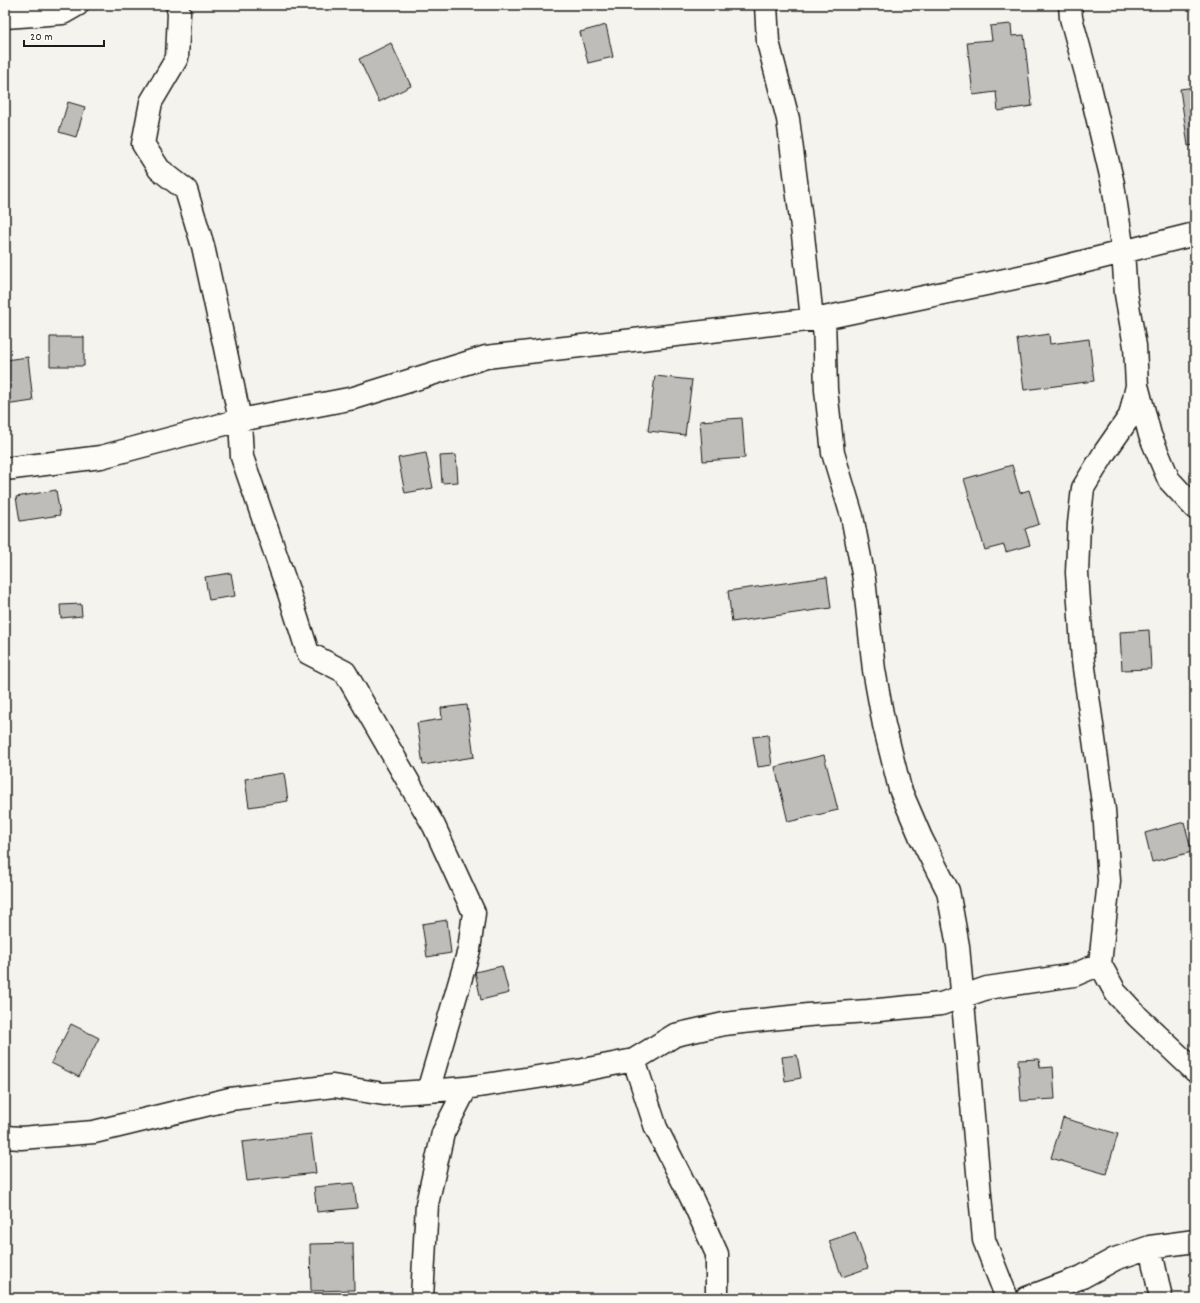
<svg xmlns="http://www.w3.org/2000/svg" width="1200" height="1303" viewBox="0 0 1200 1303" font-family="Dekko,sans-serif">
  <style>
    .building { fill: #bebdba; stroke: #1c1c1c }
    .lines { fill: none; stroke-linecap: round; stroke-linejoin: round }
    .minor-casing { stroke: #1c1c1c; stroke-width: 25 }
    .minor { stroke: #fdfcf7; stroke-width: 22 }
  </style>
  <rect width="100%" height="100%" fill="#f4f3ee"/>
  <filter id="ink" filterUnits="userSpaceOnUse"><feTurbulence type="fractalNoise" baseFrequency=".025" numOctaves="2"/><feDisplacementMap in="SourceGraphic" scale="8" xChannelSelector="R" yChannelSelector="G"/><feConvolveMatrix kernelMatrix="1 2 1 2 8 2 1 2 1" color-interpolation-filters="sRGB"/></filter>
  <g filter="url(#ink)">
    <path class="building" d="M1011,24L1012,36L1024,35L1032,106L998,111L996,92L973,95L967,42L992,40L990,26Z
      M606,25L613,57L588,63L580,32Z
      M391,43L411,86L379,102L359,59Z
      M1195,87V145L1188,146L1180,89Z
      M68,102L85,107L76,137L59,132Z
      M1049,334L1050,344L1089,339L1094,381L1024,390L1017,339Z
      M50,337H84V366H50Z
      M28,357L33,401L5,405V360Z
      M655,376L692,380L685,435L648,431Z
      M742,418L745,458L703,461L700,421Z
      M426,453L433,488L405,493L398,458Z
      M456,455L458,482L442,483L440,456Z
      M1012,465L1020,493L1029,490L1039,524L1025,529L1030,545L1006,552L1004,545L985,550L964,479Z
      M56,490L60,515L20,521L16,497Z
      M231,573L235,596L209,600L205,577Z
      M827,577L831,608L732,622L728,591Z
      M81,604L82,616L61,618L60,605Z
      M1149,630L1151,669L1122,670L1120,632Z
      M467,705L474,757L423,765L417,723L442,719L441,708Z
      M768,735L772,765L758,767L753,737Z
      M824,755L838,810L788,822L775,767Z
      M284,773L288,801L249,807L245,779Z
      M1184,822L1192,852L1152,862L1145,833Z
      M447,920L451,953L427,957L422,924Z
      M502,966L509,993L481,1000L475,972Z
      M71,1024L99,1038L79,1077L51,1063Z
      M797,1055L801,1078L785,1081L782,1057Z
      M1039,1059L1040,1068L1053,1067L1055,1099L1021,1101L1018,1060Z
      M1063,1118L1118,1134L1106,1174L1051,1158Z
      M311,1134L316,1173L247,1181L242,1142Z
      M354,1183L357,1208L317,1212L314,1187Z
      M855,1232L868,1268L842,1277L829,1241Z
      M353,1243L354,1290L311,1291L310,1244Z"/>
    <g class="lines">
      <defs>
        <path id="minor" d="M177,5L179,13L177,58L151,102L143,144L159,169L186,190L203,246L224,343L240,420L242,457L288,590L308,653L345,672L434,826L474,913L469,950L428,1091
          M766,5L768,42L788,119L803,235L812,319
          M1070,5L1071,18L1091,91L1113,184L1123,252L1126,294L1135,346L1137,386L1130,416L1105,452L1083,488L1079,524L1077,573L1083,661L1104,810L1109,881L1100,964L1116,993L1138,1017L1195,1071
          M5,17L63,13L77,5
          M824,318L826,390L833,453L852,516L864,579L874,670L884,725L900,789L921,838L948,891L958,946L984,1240L1007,1298
          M1138,389L1150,435L1169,480L1195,508
          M5,469L101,457L240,420L354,398L486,357L824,318L1038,273L1195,234
          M634,1060L656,1128L693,1201L717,1254V1298
          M5,1137L21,1138L94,1132L230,1099L333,1086L384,1094L428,1091L466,1088L583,1070L634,1060L675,1035L724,1024L808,1015L868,1011L941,1004L987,988L1074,975L1100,964
          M1150,1247L1161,1298
          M422,1298L427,1204L443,1133L466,1088
          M1027,1298L1082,1277L1115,1259L1150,1247L1195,1241"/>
      </defs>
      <use href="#minor" class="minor-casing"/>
      <use href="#minor" class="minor"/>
    </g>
  </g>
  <rect width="1200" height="1303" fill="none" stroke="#fdfcf7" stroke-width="20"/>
  <rect x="10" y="10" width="1180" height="1283" fill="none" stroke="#1c1c1c" stroke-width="1.5" filter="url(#ink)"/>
  <path d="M24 40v6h80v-6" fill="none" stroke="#1c1c1c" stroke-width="2"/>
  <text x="30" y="40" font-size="12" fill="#1c1c1c" stroke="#fdfcf7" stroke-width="3" paint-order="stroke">20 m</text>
</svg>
